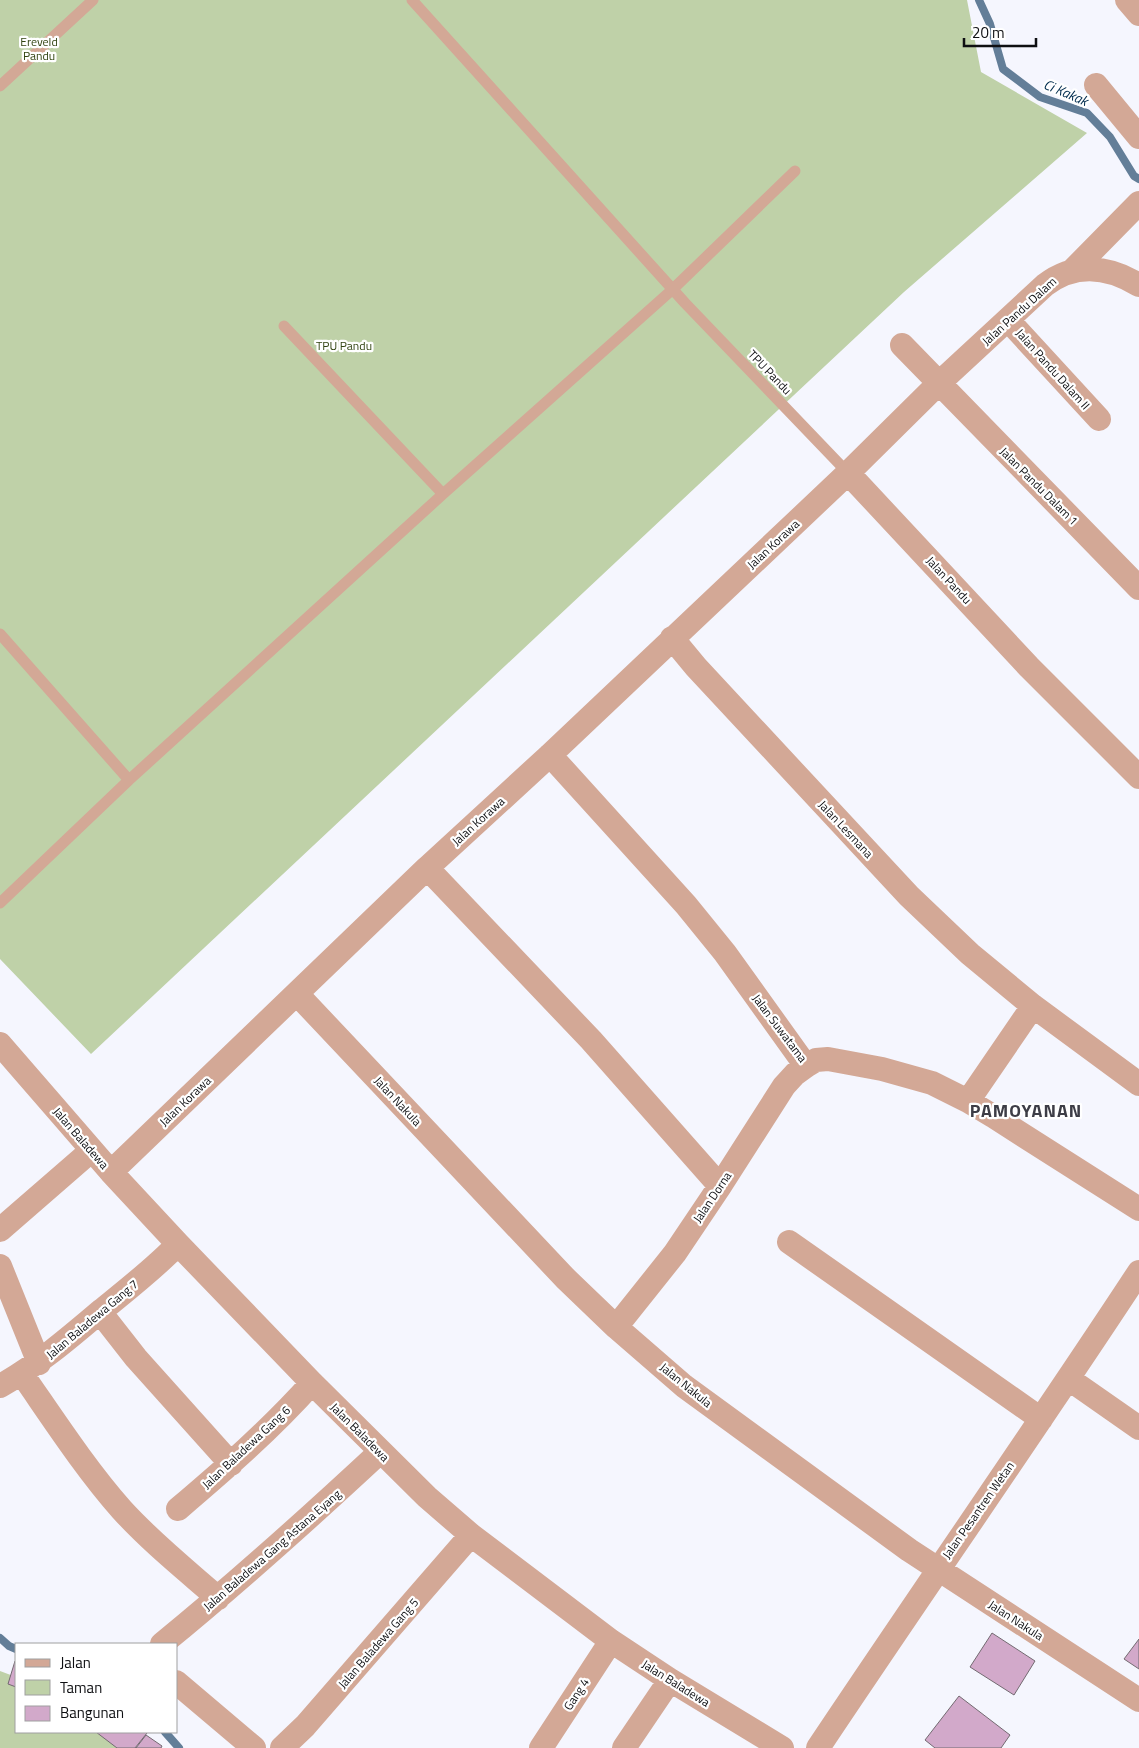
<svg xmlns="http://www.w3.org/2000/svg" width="1139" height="1748" viewBox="0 0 1139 1748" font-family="'Titillium Web',sans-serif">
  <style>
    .green { fill: #bfd1a8 }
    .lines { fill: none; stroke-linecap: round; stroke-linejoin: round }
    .stream { stroke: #637e98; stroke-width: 8 }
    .building { fill: #d2a9ca; stroke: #736a71 }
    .service { stroke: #d3a896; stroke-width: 11 }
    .minor { stroke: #d3a896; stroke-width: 24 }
    .labels { text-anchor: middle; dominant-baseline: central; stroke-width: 4.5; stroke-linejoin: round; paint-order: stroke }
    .park-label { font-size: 12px; fill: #314311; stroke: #fff }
    .street-label { font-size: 12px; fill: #0e0f12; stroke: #fff }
    .water-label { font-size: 14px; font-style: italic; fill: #002c4e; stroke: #fff }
    .district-label { font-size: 18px; font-weight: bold; letter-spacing: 1px; fill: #3d3d46; stroke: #fff }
  </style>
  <rect width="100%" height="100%" fill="#f5f6fe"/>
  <path class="green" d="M0,0H967L981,72L1087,133L904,292L91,1054L0,959Z
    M0,1671L16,1677V1732H113L130,1748H0Z"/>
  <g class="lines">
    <path class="stream" d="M979,0L990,24L1003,69L1040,97L1087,113L1110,137L1134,176L1139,179
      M0,1638L9,1646L16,1649
      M165,1732L179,1748"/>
  </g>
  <path class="building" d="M992,1633L1035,1661L1014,1695L970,1667Z
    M1139,1639V1669L1124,1659Z
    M15,1661L16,1662V1687L8,1684Z
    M959,1696L1010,1735L1001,1748H935L925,1740Z
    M96,1732H146L147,1733L135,1748H117Z
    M146,1735L162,1746L161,1748H136Z"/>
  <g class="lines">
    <path class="service" d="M412,0L685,303L848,473
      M0,86L93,0
      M284,326L443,494
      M0,634L129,780
      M0,903L129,780L443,494L673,289L795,171"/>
    <path class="minor" d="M1127,0L1139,14
      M1096,85L1139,137
      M1073,270L1139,203
      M1008,320L1099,419
      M902,345L1139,588
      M848,473L1029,667L1139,777
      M672,638L696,667L909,896L970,954L1033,1006L1139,1084
      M550,755L686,905L725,953L806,1066
      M427,868L591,1040L720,1186
      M297,994L565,1278L616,1327L684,1386L909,1550L1139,1700
      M0,1044L111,1172L178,1244L312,1383L427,1497L471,1535L611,1641L670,1680L782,1748
      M968,1101L1033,1006
      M111,1172L427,868L550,755L848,473L938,384L1045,285C1075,262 1108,266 1139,285
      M0,1230L92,1150
      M789,1242L1041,1419
      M0,1266L39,1363
      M100,1312L136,1358L231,1464
      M616,1327L675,1253L720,1186L784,1086L795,1074L806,1066L816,1060L828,1059L882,1069L932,1083L968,1101L993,1116L1139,1209
      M22,1374C54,1420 85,1468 122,1510C151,1542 186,1570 218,1598
      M1069,1379L1139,1428
      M0,1386C39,1364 69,1338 102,1310C128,1289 155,1268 178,1244
      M178,1509C225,1469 271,1429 312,1383
      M162,1644C237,1583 309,1518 380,1452
      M176,1682L254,1748
      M282,1748L305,1726L471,1535
      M541,1748L611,1641
      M624,1748L670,1680
      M818,1748C924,1589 1034,1432 1139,1272"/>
  </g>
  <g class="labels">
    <g class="park-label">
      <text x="39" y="41">Ereveld<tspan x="39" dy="14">Pandu</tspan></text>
      <text x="344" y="345">TPU Pandu</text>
    </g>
    <g class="street-label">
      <text transform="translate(1019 311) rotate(-42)">Jalan Pandu Dalam</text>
      <text transform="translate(1053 369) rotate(48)">Jalan Pandu Dalam II</text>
      <text transform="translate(770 372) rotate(46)">TPU Pandu</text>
      <text transform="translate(1039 486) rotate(45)">Jalan Pandu Dalam 1</text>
      <text transform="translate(773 544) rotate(-43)">Jalan Korawa</text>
      <text transform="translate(949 580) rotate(47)">Jalan Pandu</text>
      <text transform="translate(478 821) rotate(-42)">Jalan Korawa</text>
      <text transform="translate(846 829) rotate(47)">Jalan Lesmana</text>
      <text transform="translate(780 1028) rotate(53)">Jalan Suwatama</text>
      <text transform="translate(185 1101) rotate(-44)">Jalan Korawa</text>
      <text transform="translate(398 1101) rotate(47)">Jalan Nakula</text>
      <text transform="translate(81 1138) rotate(49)">Jalan Baladewa</text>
      <text transform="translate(712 1197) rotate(-56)">Jalan Dorna</text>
      <text transform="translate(92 1319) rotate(-40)">Jalan Baladewa Gang 7</text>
      <text transform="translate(686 1385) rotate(39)">Jalan Nakula</text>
      <text transform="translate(360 1432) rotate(45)">Jalan Baladewa</text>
      <text transform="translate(246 1447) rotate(-43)">Jalan Baladewa Gang 6</text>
      <text transform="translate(978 1510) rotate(-55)">Jalan Pesantren Wetan</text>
      <text transform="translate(272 1550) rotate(-41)">Jalan Baladewa Gang Astana Eyang</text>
      <text transform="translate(1016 1620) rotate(33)">Jalan Nakula</text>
      <text transform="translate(378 1643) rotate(-49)">Jalan Baladewa Gang 5</text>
      <text transform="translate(676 1683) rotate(32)">Jalan Baladewa</text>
      <text transform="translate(576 1694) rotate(-57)">Gang 4</text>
    </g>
    <g class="water-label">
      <text transform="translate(1066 92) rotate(23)">Ci Kakak</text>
    </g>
    <g class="district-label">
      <text x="1026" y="1110">PAMOYANAN</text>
    </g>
  </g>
  <rect x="15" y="1643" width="162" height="90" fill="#ffffff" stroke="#9f9fa0"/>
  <rect x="25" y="1659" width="25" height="8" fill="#d3a896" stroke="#9f9fa0"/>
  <text x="60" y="1668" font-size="15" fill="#0e0f12">Jalan</text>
  <rect x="25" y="1680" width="25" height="15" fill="#bfd1a8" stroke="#9f9fa0"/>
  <text x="60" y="1693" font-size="15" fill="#0e0f12">Taman</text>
  <rect x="25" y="1706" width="25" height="15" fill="#d2a9ca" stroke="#9f9fa0"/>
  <text x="60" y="1718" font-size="15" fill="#0e0f12">Bangunan</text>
  <path d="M964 38v8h72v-8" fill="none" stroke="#0e0f12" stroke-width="2.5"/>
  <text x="972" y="38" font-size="15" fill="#0e0f12" stroke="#ffffff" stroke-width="4" paint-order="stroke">20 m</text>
</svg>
